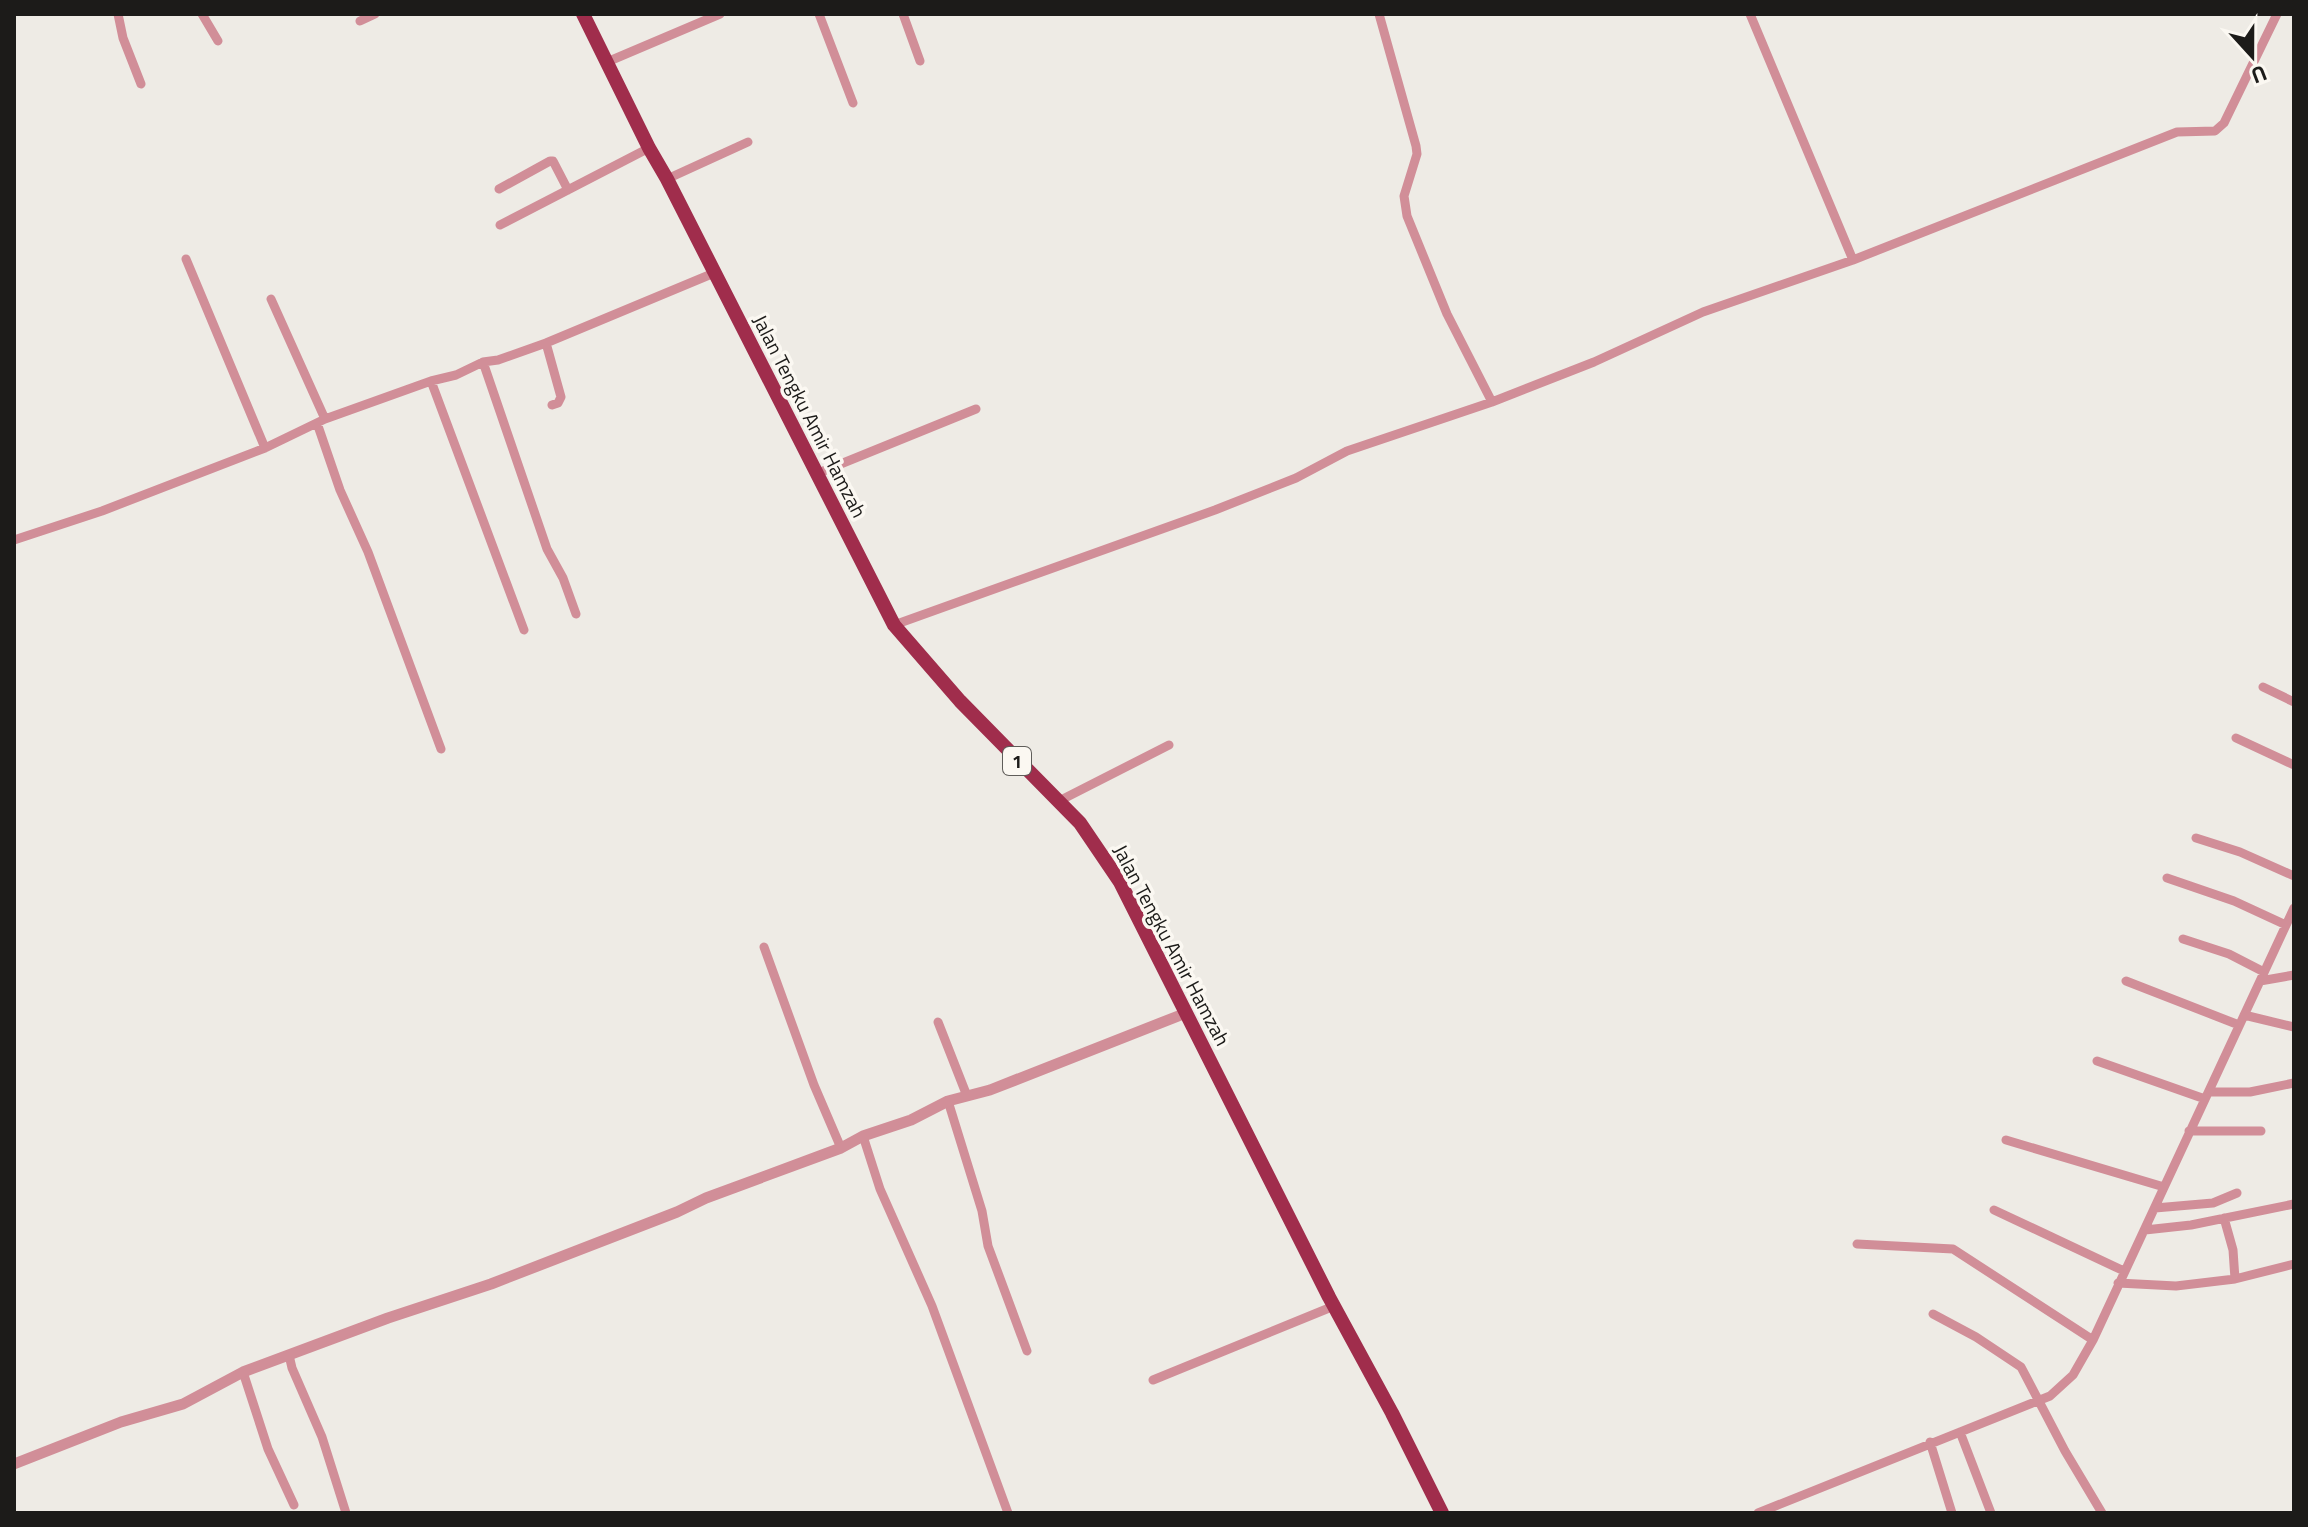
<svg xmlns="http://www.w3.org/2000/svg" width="2308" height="1527" viewBox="0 0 2308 1527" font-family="'Titillium Web',sans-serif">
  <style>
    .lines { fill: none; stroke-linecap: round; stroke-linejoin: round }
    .minor { stroke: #d18e98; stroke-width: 9 }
    .tertiary { stroke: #d18e98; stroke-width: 11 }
    .trunk { stroke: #a02d4c; stroke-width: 14 }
    .labels { text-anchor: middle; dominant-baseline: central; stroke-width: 7; stroke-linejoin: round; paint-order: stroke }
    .shield { fill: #fbf8f2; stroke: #5f5d5a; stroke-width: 2 }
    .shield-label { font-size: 18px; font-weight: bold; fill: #1c1b19 }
    .street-label { font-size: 20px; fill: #1c1b19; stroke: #fbf8f2 }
  </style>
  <rect width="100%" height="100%" fill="#eeebe5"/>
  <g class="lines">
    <path class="minor" d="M118,14L123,38L141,84
      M202,14L218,41
      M819,14L853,103
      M903,14L920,61
      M1379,14L1416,146L1417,154L1404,196L1407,216L1447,314L1492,402
      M1750,14L1853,260
      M360,21L375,14
      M607,62L720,14
      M667,179L748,142
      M499,189L550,161H553L568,190
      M500,225L649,148
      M186,259L265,448
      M271,299L325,419
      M546,343L561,397L558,403L552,405
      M483,362L547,549L563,578L576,614
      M431,381L524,630
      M317,423L340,490L368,552L441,749
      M816,474L976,409
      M14,540L102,511L265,448L325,419L431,381L456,375L483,362L498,360L546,343L714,273
      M894,625L1215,510L1296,478L1347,451L1492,402L1594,362L1703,312L1853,260L2177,132L2215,131L2224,123L2277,14
      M2263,687L2294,702
      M2236,738L2294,765
      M1059,801L1169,745
      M2196,838L2240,852L2294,876
      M2167,878L2234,901L2286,925
      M2183,939L2229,954L2264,972
      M764,947L814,1085L841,1148
      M2126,981L2239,1025
      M2260,981L2294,975
      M2244,1015L2294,1027
      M938,1022L967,1096
      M2097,1061L2205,1099
      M2209,1092H2250L2294,1083
      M948,1101L982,1211L988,1246L1027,1351
      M2189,1131H2261
      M863,1136L880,1189L932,1306L1008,1513
      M2006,1140L2164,1187
      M2155,1208L2213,1203L2237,1193
      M1994,1210L2124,1271
      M2224,1218L2233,1250L2235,1279
      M2145,1230L2191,1225L2294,1204
      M1857,1244L1953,1249L2093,1340
      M2118,1283L2176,1286L2235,1279L2294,1264
      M1933,1314L1976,1337L2021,1367L2065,1451L2102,1513
      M289,1355L292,1368L322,1437L346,1513
      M243,1372L268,1449L294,1505
      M1153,1380L1334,1306
      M1960,1432L1991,1513
      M1930,1442L1952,1513
      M1758,1513L2050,1396L2073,1375L2093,1340L2294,908"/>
    <path class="tertiary" d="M14,1464L121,1422L183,1404L243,1372L388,1318L491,1284L677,1212L706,1198L841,1148L863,1136L911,1120L948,1101L990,1090L1186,1013"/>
    <path class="trunk" d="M583,14L649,148L667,179L894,625L960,701L1080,823L1120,882L1329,1297L1392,1413L1442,1513"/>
  </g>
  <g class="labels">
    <rect class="shield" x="1003" y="747" width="28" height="28" rx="6"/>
    <g class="shield-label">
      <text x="1017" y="761">1</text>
    </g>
    <g class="street-label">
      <text transform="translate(810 416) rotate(63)">Jalan Tengku Amir Hamzah</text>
      <text transform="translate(1172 945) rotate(62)">Jalan Tengku Amir Hamzah</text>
    </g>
  </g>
  <rect width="2308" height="1527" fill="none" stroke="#1c1b19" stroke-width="32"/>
  <g transform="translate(2252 56) rotate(159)" stroke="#fbf8f2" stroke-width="6" paint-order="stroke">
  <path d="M0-6L14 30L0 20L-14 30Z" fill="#1c1b19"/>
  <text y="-12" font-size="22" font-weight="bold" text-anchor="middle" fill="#1c1b19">U</text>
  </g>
</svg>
